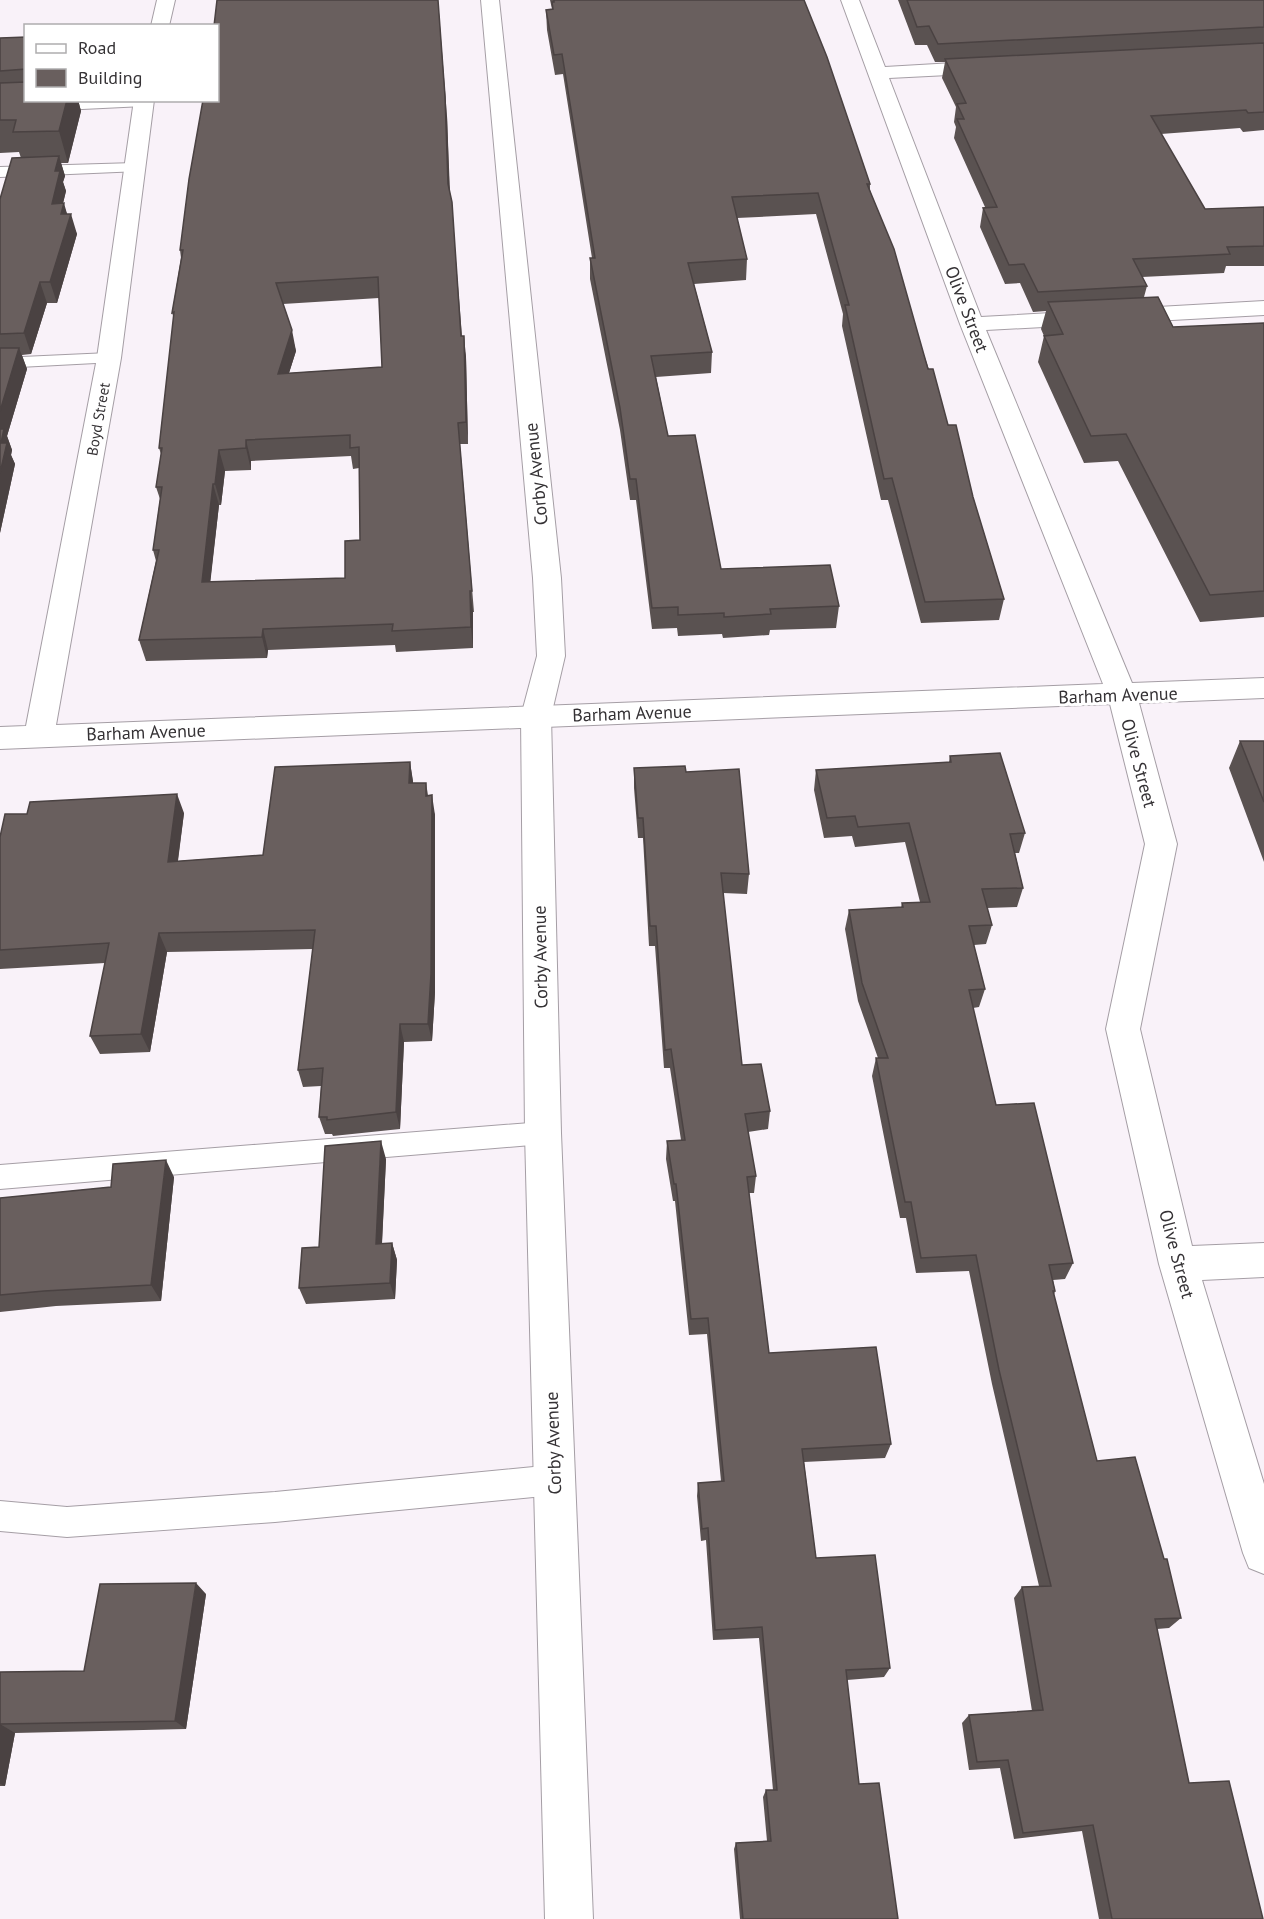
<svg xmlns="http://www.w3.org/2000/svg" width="1264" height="1919" viewBox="0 0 1264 1919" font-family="'PT Sans',sans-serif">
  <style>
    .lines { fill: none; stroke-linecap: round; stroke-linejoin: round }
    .service-casing { stroke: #a59ea5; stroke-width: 2 }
    .minor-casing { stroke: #a59ea5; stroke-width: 2 }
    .tertiary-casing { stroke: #a59ea5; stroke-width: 2 }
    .service { fill: #fff; fill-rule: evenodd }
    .minor { fill: #fff; fill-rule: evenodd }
    .tertiary { fill: #fff; fill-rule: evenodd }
    .wall { fill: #5a5251; fill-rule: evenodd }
    .shaded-wall { fill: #4a4242 }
    .building { fill: #695f5e; stroke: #4a4242; stroke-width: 1.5; fill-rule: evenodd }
    .labels { text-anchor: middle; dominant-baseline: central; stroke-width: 6; stroke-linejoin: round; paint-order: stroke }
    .far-street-label { font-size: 15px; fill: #353235; stroke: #fff }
    .street-label { font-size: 18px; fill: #353235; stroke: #fff }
  </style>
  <rect width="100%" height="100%" fill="#f9f2f9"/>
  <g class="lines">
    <defs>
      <path id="service" d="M86,100L151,102L144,106L0,113V105Z
        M135,163L140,165L143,168L140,171L0,177V167Z
        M109,353L115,354L118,358L115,362L0,368V358Z
        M543,1122L552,1125L556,1133L552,1141L543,1144L0,1189V1165Z
        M554,1465L565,1469L569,1480L565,1491L554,1495L275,1522L67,1537L0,1531V1501L67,1507L275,1492Z"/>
      <path id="minor" d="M157,0H175L169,26H151Z
        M841,0H859L885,67L988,61L995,63L998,67L995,71L988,73L889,78L981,317L1264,301V315L986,330L1132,683L1264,678V698L1139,703L1177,844L1140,1029L1192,1246L1264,1243V1277L1202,1280L1264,1484V1574L1249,1568L1243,1553L1159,1264L1106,1029L1145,844L1110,704L0,749V727L26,726L97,358L134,100H154L121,358L56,725L1103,684L960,324Z"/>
      <path id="tertiary" d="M481,0H499L561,578L565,656L551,716L561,1133L593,1919H545L525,1133L521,716L537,656L533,578Z"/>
    </defs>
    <use href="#service" class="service-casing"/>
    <use href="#minor" class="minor-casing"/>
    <use href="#tertiary" class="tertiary-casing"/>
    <use href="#service" class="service"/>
    <use href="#minor" class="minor"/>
    <use href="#tertiary" class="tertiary"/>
  </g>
  <path class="wall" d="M550,0H804L870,184V190L924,355L973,497L1004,599L999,620L921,623L888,500H881L842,326L843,314L816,214L737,218L747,259L746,280L694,284L712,352L711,373L656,377L668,436L721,569L839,606L836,628L770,630L769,635L723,638L722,634L678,636L677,628L652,629L636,500H630L620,430L590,279V258H592L563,74L555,75L547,30L546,10L552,9Z
    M898,0H1264V130L1243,132L1240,128L1161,134L1205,209L1264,207V266H1226L1224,273L1142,277L1147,286L1144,297L1173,327L1264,323V617L1200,622L1118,461L1084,463L1038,362L1044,336L1041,329L1046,311L1033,312L1020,283L1005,284L980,227L983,208L985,207L954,138L956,127L954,122L956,107L942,78L945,62H935L927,45H915Z
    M26,37V100H78L81,111L68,163H61L65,176L63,182L66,191L63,203L67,214L77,234L57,303H47L31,354L22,355L27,369L7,436L12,450L11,455L15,464L0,533V199L21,158L19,152L0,153V38Z
    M447,116L450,193L453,223L462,336L466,357L468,444H460L474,612H473V648L396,652L395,645L268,650L267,658L146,661L139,640L156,561L153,550L160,499L156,487L161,454L159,448L174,318L172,313L181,258L180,250ZM379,298L382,367L289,373L296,351L283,304ZM351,456L353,469L359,468L360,540L345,578L210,582L219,505H221L225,471L251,470V461Z
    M1240,741H1264V862L1229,768Z
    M950,756L1025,833L1019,853H1015L1023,888L1017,907L987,908L992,925L986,944L974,945L985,989L979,1007L973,1008L996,1105L1073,1263L1065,1279L1053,1280L1055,1291L1054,1295L1097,1461L1181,1618L1169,1628L1157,1629L1189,1783L1263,1919H1099L1082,1831L1014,1839L1000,1768L969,1770L962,1723L969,1715L1032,1711L1014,1598L1022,1587L1039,1586L992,1384L969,1271L916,1273L906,1218H900L872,1076L876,1058H878L858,1001L845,929L849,910L901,908L902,903L920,902L905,842L855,847L852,836L824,838L814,790L816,770L949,762Z
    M410,762L413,783H426L428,795L435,815V992L432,1041L404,1042L400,1129L333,1136L332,1134H325L319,1117L321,1086L303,1087L298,1070L313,949L167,952L150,1052L100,1054L90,1036L105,963L0,969V837L184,813L178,861L263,855Z
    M634,768L686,772L749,874L747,894L723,893L742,1065L770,1111L768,1129L748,1132L756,1176L754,1193H749L769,1353L891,1444L885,1458L804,1462L816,1558L890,1668L884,1677L847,1680L859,1784L898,1919H740L734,1849L736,1843L767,1841L763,1797L766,1790H773L759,1638L713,1640L706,1540L701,1541L697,1496L698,1483L721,1481L707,1334L689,1335L675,1201H673L666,1159L667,1141L681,1140L670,1068H664L655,946H649L643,838H638L634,788Z
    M386,1159L382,1244L392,1243L397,1260L395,1299L306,1304L299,1288L319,1247Z
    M174,1177L161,1301L56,1306L0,1312V1198L111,1187Z
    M206,1594L186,1729L15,1733L5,1786H0V1672L84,1671Z"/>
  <path class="shaded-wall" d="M438,0L447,116L450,205L448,184Z
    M67,100H78L81,111L68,163L59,131Z
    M59,156L65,176L63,182L66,191L58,224L52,204L55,171Z
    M64,203L69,221L71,214L77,234L57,303L50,282L61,214Z
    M40,282L47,303L31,354L24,333Z
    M292,330L296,351L282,395L278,374Z
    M464,336L466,357L468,444L466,422Z
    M19,348L27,369L7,436L12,450L11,455L15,464L0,533V411Z
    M246,440L251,461V470L246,448Z
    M219,450L225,471L221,505L215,484Z
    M213,484L219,505L208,603L202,582Z
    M470,591L473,612V648L471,627Z
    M263,629L268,650L267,658L262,637Z
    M410,762L413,781L412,803L409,783Z
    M177,794L184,813L175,881L168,862Z
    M432,795L435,815V992L432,1041L428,1024Z
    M159,933L167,952L150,1052L141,1034Z
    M400,1024L404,1042L400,1129L396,1112Z
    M381,1141L386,1159L381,1261L376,1244Z
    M166,1160L174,1177L161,1301L151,1285Z
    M392,1243L397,1260L395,1299L390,1283Z
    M196,1583L206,1594L186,1729L175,1721Z
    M0,1724L15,1733L5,1786L0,1784Z"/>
  <path class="building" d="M217,0H438L445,96L448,184L452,202L461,336H464L466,422L458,423L472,591H470L471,627L392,631L393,624L263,629L262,637L139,640L159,550H153L162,487H156L162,448H159L174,312L172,313L183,250H180L189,179L203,100H218V26H214ZM378,277L382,367L278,374L292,330L276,283ZM350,435V448L359,447L360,540L345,541V578L202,582L213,484H215L219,450L246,448V440Z
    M554,0H804L827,57L870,184H867L894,249L924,355L928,369H933L948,425H956L973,497L1004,599L925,602L892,478L884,479L845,305H849L818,193L732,197L747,259L688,263L712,352L651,356L668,436L695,435L721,569L830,565L839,606L770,609L771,614L724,617V613L678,615V607L652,608L636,479H630L620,408L590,258H595L562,54L554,55L546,10L553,9L552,2H554Z
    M907,0H1264V27L938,44L929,26L917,27Z
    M26,37V69L0,71V38Z
    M1264,43V112L1248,113L1246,110L1151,116L1205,209L1264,207V246L1227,247L1230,254L1133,259L1147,286L1038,292L1024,264L1009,265L983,208L997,207L957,119H964L957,104L966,103L945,59Z
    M26,82V100H67L59,131L13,132L16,120H0V83Z
    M59,156L55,171H60L52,204L64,203L61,214H71L50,282H40L24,333L0,334V199L12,158Z
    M1158,297L1173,327L1264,323V591L1210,595L1126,434L1091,436L1044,336L1063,334L1048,302Z
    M0,348H19L0,411Z
    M0,429H4L1,443H7L0,473Z
    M1240,741H1264V802Z
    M1000,753L1025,833L1010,834L1023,888L982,889L992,925L969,926L985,989L969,990L996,1105L1034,1103L1073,1263L1049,1265L1055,1291H1053L1097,1461L1135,1457L1164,1559H1167L1181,1618L1155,1619L1189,1783L1229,1781L1263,1919H1112L1093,1825L1023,1833L1008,1760L977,1762L969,1715L1043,1710L1022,1587L1051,1586L999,1370L976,1255L921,1258L911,1202H905L876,1058H888L862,983L849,910L903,907L902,903L930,902L909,823L858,827L855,816L827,818L816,770L951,762L950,756Z
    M410,762L409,783H426V796L432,795L431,974L428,1024H400L396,1112L327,1120V1117H319L323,1068L298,1070L315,930L159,933L141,1034L90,1036L109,943L0,950V837L5,814H27L30,802L177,794L168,862L263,855L275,767Z
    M685,766L686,772L739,769L749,874L721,873L742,1065L761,1064L770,1111L745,1114L756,1176L747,1177L769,1353L876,1347L891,1444L802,1449L816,1558L875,1555L890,1668L846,1670L859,1784L879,1783L898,1919H743L736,1843L771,1841L766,1790H777L762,1627L715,1630L708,1528L702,1529L698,1483L724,1481L708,1318L691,1319L676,1184H674L667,1141L685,1140L671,1049L665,1050L656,926H650L643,818H638L634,768Z
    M381,1141L376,1244L392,1243L390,1283L299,1288L302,1248L319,1247L325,1146Z
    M166,1160L151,1285L44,1291L0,1295V1198L111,1187L113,1164Z
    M196,1583L175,1721L0,1724V1726V1672L84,1671L100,1584Z"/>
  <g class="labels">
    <g class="far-street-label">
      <text transform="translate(98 419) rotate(-80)">Boyd Street</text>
    </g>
    <g class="street-label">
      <text transform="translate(967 309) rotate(69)">Olive Street</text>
      <text transform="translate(536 474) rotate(-96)">Corby Avenue</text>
      <text transform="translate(1118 695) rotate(-2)">Barham Avenue</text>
      <text transform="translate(632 713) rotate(-2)">Barham Avenue</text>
      <text transform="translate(146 732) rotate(-2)">Barham Avenue</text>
      <text transform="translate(1139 763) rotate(75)">Olive Street</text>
      <text transform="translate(540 957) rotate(-91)">Corby Avenue</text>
      <text transform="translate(1177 1254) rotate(75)">Olive Street</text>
      <text transform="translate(553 1443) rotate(-92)">Corby Avenue</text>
    </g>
  </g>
  <rect x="24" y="24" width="195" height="78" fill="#ffffff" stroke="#aeadae" stroke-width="1.5"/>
  <rect x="36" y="44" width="30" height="9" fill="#ffffff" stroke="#aeadae" stroke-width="1.5"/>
  <text x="78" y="54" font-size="18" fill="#353235">Road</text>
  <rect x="36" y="69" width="30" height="18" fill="#695f5e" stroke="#aeadae" stroke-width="1.5"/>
  <text x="78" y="84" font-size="18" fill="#353235">Building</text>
</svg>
